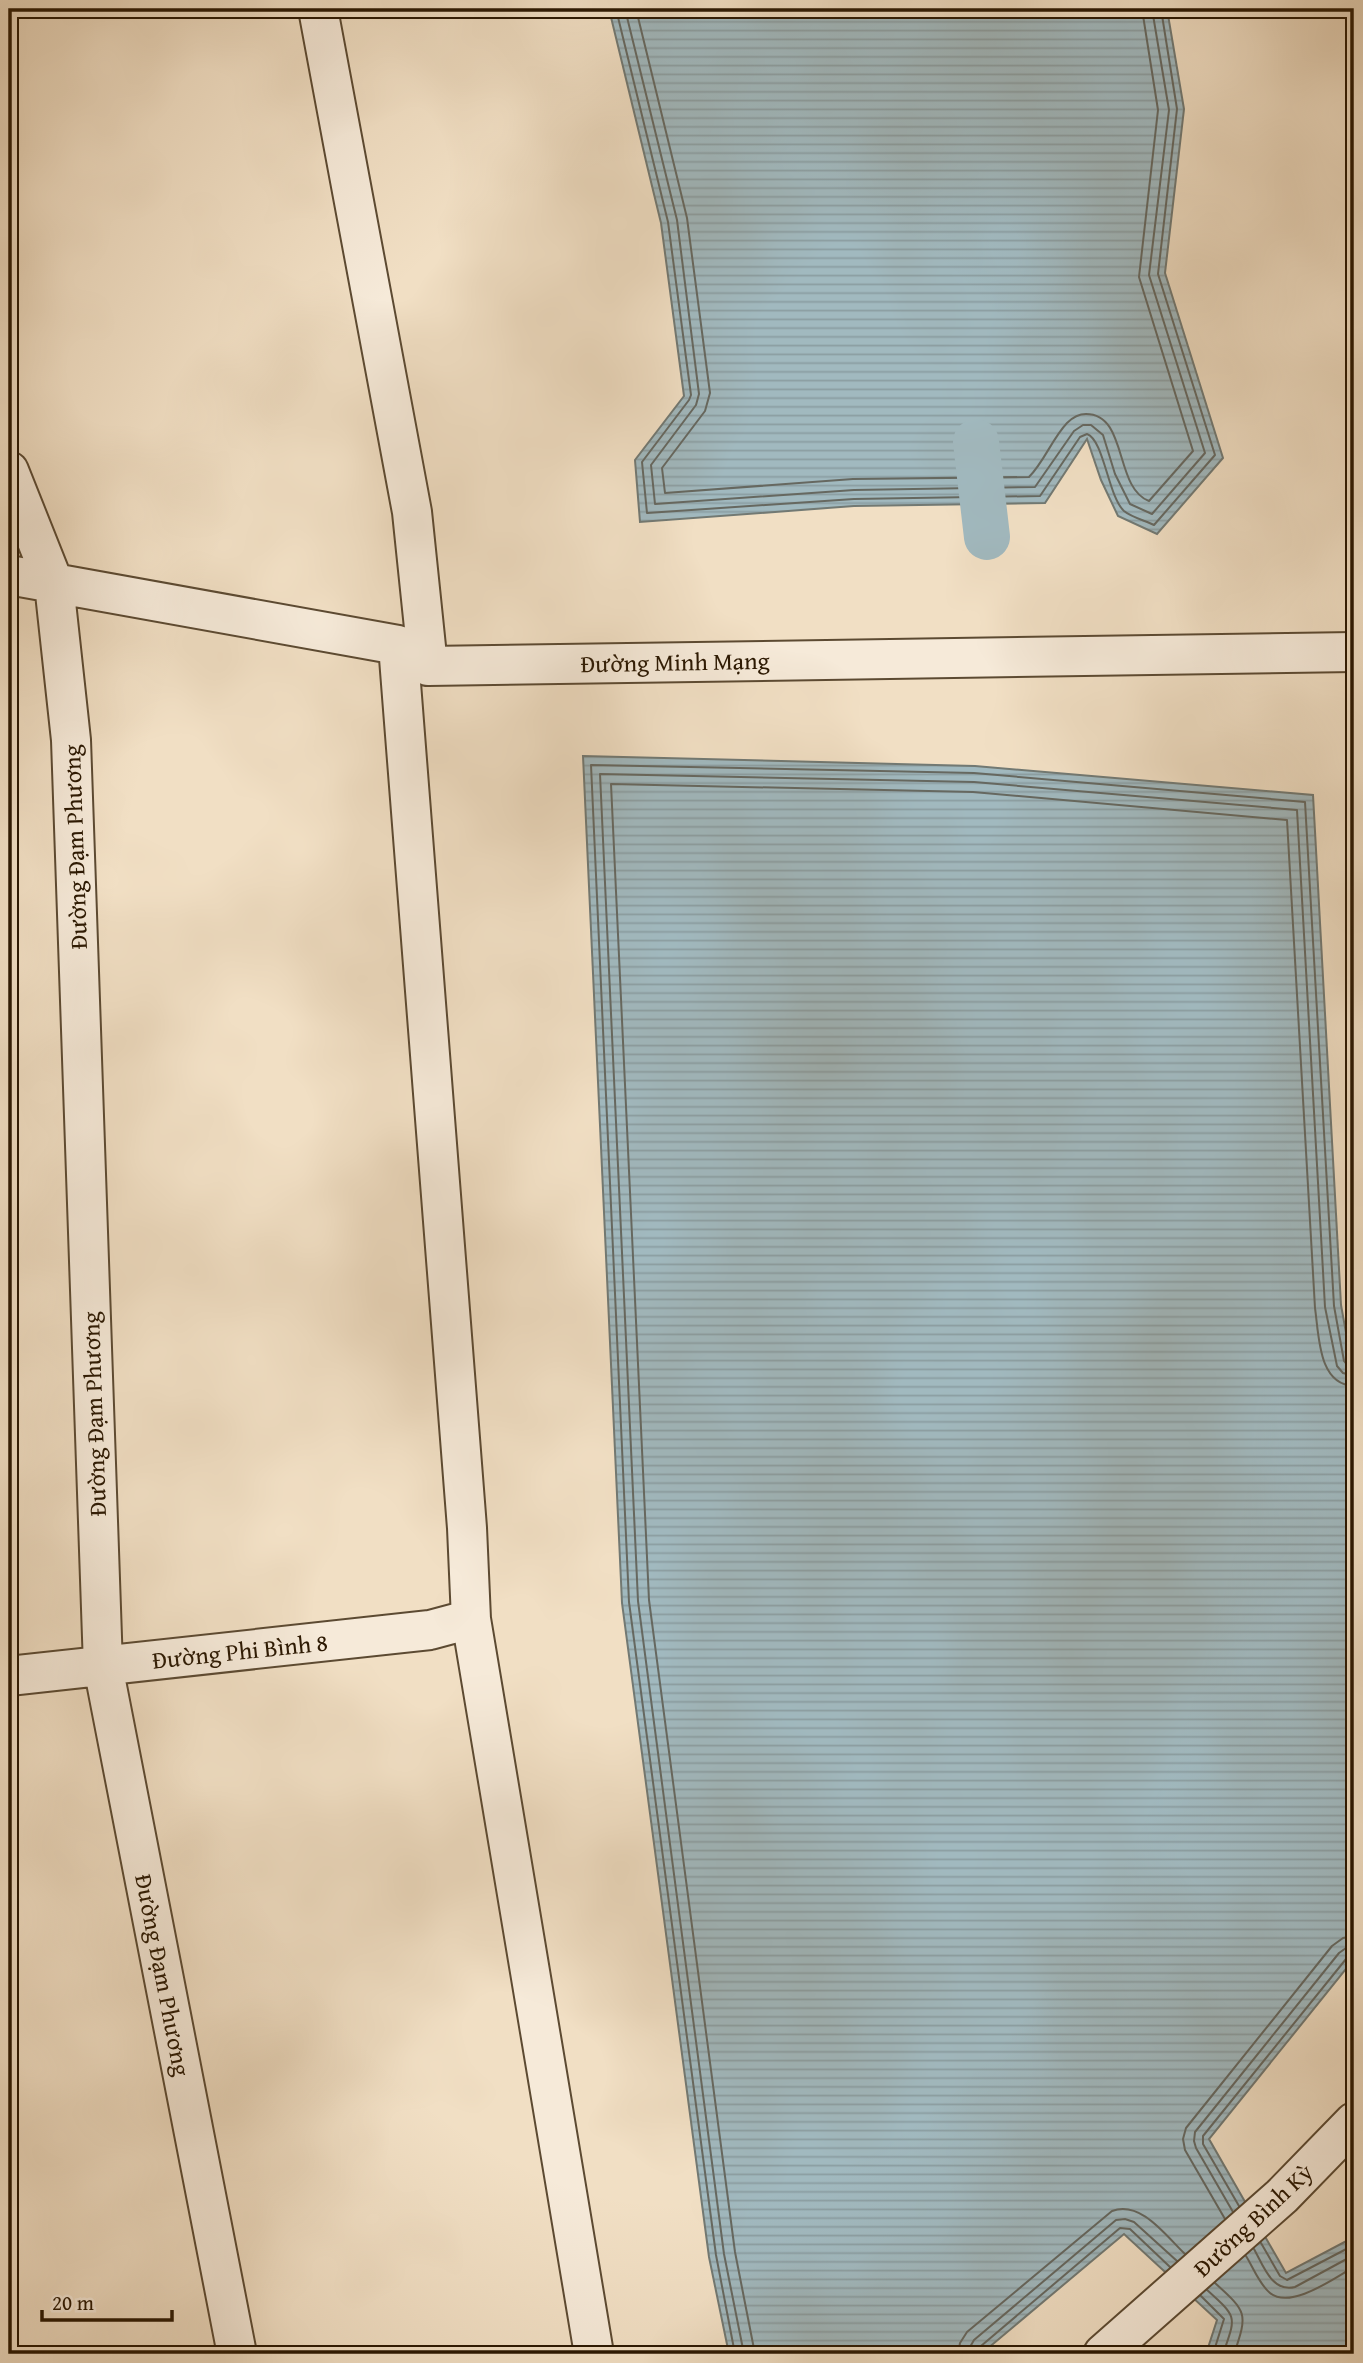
<svg xmlns="http://www.w3.org/2000/svg" width="1363" height="2363" viewBox="0 0 1363 2363" font-family="'Gentium Book Plus',serif">
  <style>
    .water { fill: url(#water-rules); stroke: #727973; stroke-width: 2 }
    .lines { fill: none; stroke-linecap: round; stroke-linejoin: round }
    .shore { stroke: #666860; stroke-width: 2 }
    .canal { stroke: #a1b9bf; stroke-width: 46 }
    .minor-casing { stroke: #5c4a32; stroke-width: 42 }
    .minor { stroke: #f6ead9; stroke-width: 38 }
    .labels { text-anchor: middle; dominant-baseline: central; stroke-width: 5; stroke-linejoin: round; paint-order: stroke }
    .street-label { font-size: 24px; fill: #2b1802; stroke: #f6ead9 }
  </style>
  <defs>
    <pattern id="water-rules" width="6" height="5" patternUnits="userSpaceOnUse" patternTransform="scale(1.75)"><rect width="6" height="5" fill="#a1b9bf"/><path d="M0 2.5h6" fill="none" stroke="#8b9ea2"/></pattern>
  </defs>
  <rect width="100%" height="100%" fill="#f1dfc4"/>
  <filter id="stains"><feTurbulence type="fractalNoise" baseFrequency=".00286" numOctaves="4"/><feColorMatrix values="0 0 0 0 .2 0 0 0 0 .09 0 0 0 0 .02 0 0 0 .5 -.17"/></filter>
  <radialGradient id="worn" r=".72"><stop offset=".6" stop-color="#630" stop-opacity="0"/><stop offset="1" stop-color="#630" stop-opacity=".3"/></radialGradient>
  <path class="water" d="M609,9H1167L1184,109L1165,273L1223,458L1157,534L1118,516L1101,480L1087,439L1045,503L854,506L640,522L635,460L684,396L661,223Z
    M583,756L975,766L1313,795L1341,1305L1354,1377V1959L1209,2139L1286,2273L1354,2237V2354H1206L1217,2320L1124,2234L981,2354H729L709,2257L622,1603Z"/>
  <g class="lines">
    <path class="shore" d="M616,9L668,222L691,395L689,400L642,462L647,513L854,499L1040,496L1080,437L1087,434C1104,440 1108,496 1124,511C1131,517 1146,521 1154,525L1215,455L1158,274L1177,109L1161,9
      M625,9L677,220L699,394L696,405L651,465L655,504L854,490L1035,487L1074,431L1083,425H1091L1103,435L1115,474L1130,504L1152,514L1205,453L1149,275L1169,110L1152,9
      M636,9L687,218L710,393L705,411L662,468L665,493L853,479L1029,477C1044,462 1052,439 1067,423C1072,418 1079,414 1086,414C1128,414 1114,488 1149,501L1193,451L1139,277L1158,110L1142,9
      M1239,2206L1203,2144V2136L1346,1959L1354,1956
      M1233,2212L1196,2148L1194,2141L1195,2132L1339,1953L1346,1948L1354,1947
      M1225,2219L1185,2150L1183,2139L1186,2128L1332,1946L1343,1938L1354,1936
      M1261,2243L1280,2276L1287,2280L1354,2245
      M1254,2249C1263,2265 1272,2293 1295,2287L1354,2255
      M1246,2256C1253,2267 1259,2284 1270,2293C1291,2310 1334,2278 1354,2267
      M1215,2283C1247,2312 1248,2313 1234,2354
      M1207,2290C1238,2318 1236,2316 1223,2354
      M1201,2296L1224,2319L1213,2354
      M735,2354L716,2255L629,1602L591,765L974,773L1305,802L1334,1306L1344,1361L1348,1366L1354,1367
      M744,2354L724,2254L638,1601L600,774L974,782L1297,810L1325,1307L1337,1366L1343,1373L1354,1376
      M755,2354L735,2252L649,1600L611,784L973,792L1287,820L1315,1308C1319,1335 1318,1385 1354,1386
      M958,2354L960,2343L967,2332L1112,2211C1141,2200 1166,2236 1185,2254
      M969,2354L970,2347L974,2340L1116,2220L1125,2219L1134,2222L1177,2261
      M978,2354L981,2346L1120,2228L1130,2229L1170,2267"/>
    <path class="canal" d="M976,442L987,537"/>
    <defs>
      <path id="minor" d="M318,9L412,512L428,666
        M9,471L54,584L71,740L103,1666L237,2354
        M9,575L398,645L428,666L1354,652
        M398,645L467,1528L471,1619L594,2354
        M9,1676L430,1630L471,1619
        M1103,2354L1282,2196L1354,2122"/>
    </defs>
    <use href="#minor" class="minor-casing"/>
    <use href="#minor" class="minor"/>
  </g>
  <g class="labels">
    <g class="street-label">
      <text transform="translate(675 662) rotate(-1)">Đường Minh Mạng</text>
      <text transform="translate(75 847) rotate(-92)">Đường Đạm Phương</text>
      <text transform="translate(94 1414) rotate(-92)">Đường Đạm Phương</text>
      <text transform="translate(240 1651) rotate(-6)">Đường Phi Bình 8</text>
      <text transform="translate(163 1975) rotate(79)">Đường Đạm Phương</text>
      <text transform="translate(1253 2220) rotate(-43)">Đường Bình Kỳ</text>
    </g>
  </g>
  <rect width="1363" height="2363" fill="none" stroke="#f1dfc4" stroke-width="35"/>
  <rect x="10" y="10" width="1342" height="2342" fill="none" stroke="#2b1802" stroke-width="3.5"/>
  <rect x="18" y="18" width="1328" height="2328" fill="none" stroke="#2b1802" stroke-width="2"/>
  <path d="M42 2310v10h130v-10" fill="none" stroke="#2b1802" stroke-width="3.5"/>
  <text x="52" y="2310" font-size="21" fill="#2b1802" stroke="#f6ead9" stroke-width="5" paint-order="stroke">20 m</text>
  <rect width="100%" height="100%" filter="url(#stains)"/>
  <rect width="100%" height="100%" fill="url(#worn)"/>
</svg>
